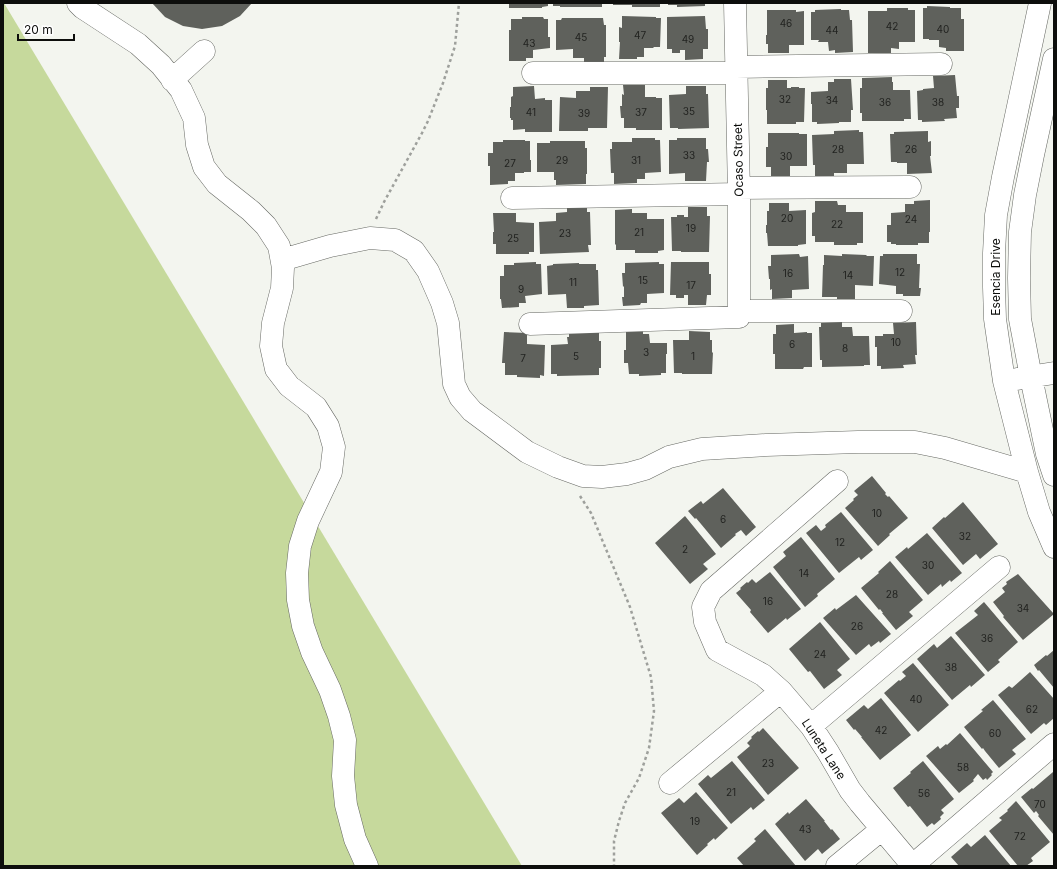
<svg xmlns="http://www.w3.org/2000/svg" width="1057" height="869" viewBox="0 0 1057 869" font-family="Inter,sans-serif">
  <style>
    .green { fill: #c6d99c }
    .building { fill: #5f615c }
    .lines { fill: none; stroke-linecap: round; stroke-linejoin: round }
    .minor-casing { stroke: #676964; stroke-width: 23 }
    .path { stroke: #9ea09c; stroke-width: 2.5; stroke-dasharray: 3 3; stroke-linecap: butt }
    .minor { stroke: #fff; stroke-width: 22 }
    .labels { text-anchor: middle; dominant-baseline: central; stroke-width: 3; stroke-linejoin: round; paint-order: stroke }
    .number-label { font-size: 10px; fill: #222320 }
    .street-label { font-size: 12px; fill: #0d0e0c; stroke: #fff }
  </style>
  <rect width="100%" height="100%" fill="#f3f5ef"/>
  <path class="green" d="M3,3H4L522,866H3Z"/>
  <path class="building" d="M152,3H252L240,16L222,26L202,29L183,26L165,17Z
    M509,3H548V6L542,7V8H509Z
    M553,3H602V7H560V6H553Z
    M613,3H660V7H632V5H613Z
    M668,3H705V6L677,7V5H668Z
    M927,6L950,7V8H961V19H964V51H946V48L939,47V40H929V39H923V8H927Z
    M887,8H908V10H915V42H899V49L891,48V53H868V11H887Z
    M841,9V10H849L850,20H852L853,52L835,53V50L829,51L828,42H818L819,40H811V12H815V10Z
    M767,10H796V12L804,11V45H789V53H768V44H766V35H767Z
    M622,16L656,17V18H661L660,47H653L654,48H644V57H637V59H619L620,42H619V27L622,28Z
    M705,16L706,29H708V49H703V59L685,60V50H680V53H672V49H667V17Z
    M522,17H543L544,19H548V37H550V48L533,50V58H526V61H509V30H511V19H522Z
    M562,18H603L604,25H606V57H604V62H584V58H573V49L556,50V20H561Z
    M955,75L957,96H959V108H956L957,118L944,119L945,121L922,122V120H918L917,91L923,90V89L934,88L933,76Z
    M892,77V82H893V90H910L911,119H904V121H862V113H860V88H862V78Z
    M834,79H851L853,110H851V122H839V123L817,124V122H812V104H811V92L828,91V82H834Z
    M768,80H787V88H791V87H799V88H805L804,122H796V124H767V110H766V88H768Z
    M623,85H645V97H656V98H662V130H636V128H624V118H621L620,106H622V94L624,95Z
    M534,86L535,99L545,98V100H552V132H525V129L513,130V120H511V118H510V107H511V97L513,96V87Z
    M686,86H706V94H708L709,128L678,129V128H670L669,95L686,94Z
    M590,87H608L607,128H588V131H559L560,97L576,98V91H590Z
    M859,130V132H863L864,164H847V173H834V176H815V165H813L812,135L834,134V131Z
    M928,131V142L931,141V156H930L932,173L907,174V163H897V162H891L890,134H894V132Z
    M768,133H799V134H807V166H790V176H771V167H766V147H768Z
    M632,138H655V140H660L661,172L645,173V179H637V183L614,184V173H611L610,149H612V142H632Z
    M677,138H706V149H708L709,162H707L706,181H685V173L669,174V140H677Z
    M503,140H525V141H530V160H531V172H524V173H515V181H508V184L490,185V166H488V153H493V142H503Z
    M550,141H585V148H587V174H586V184L556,185V180H554V172H537V143H550Z
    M930,200V232H929V243H918V245H896V244H891V242H887V225H891V213L905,212V204H914V201Z
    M815,201H837L838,205H846V212H863V243H857V245H834V242H815V236H812V213L815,212Z
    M769,203H789V211L806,210V244L798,245V246H768L767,233H766V225H767V211H769Z
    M587,207V212H590L591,245H588L589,252L540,254L539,222L556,221V213L567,212V208Z
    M688,207H707V216H710L709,252H681V251H672L671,217H677V215H684V217H688Z
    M632,209V213H647V219H664V250L658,251V253H635V250H616V245L615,244V210Z
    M493,213H516V222L534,223V252H529V254H496V244H493V232H494Z
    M799,254L800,257L808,256L809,289L792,290V298L772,299V289L770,290V279H769L768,266H771V255Z
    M842,254L866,255L867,256H874L873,286L855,285V299H837V297H822L823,265H824V255L842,256Z
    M883,254H917V264H920L919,288H921L920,296H903V294H896V286L879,284L880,256H883Z
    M536,262V264H541L542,294L525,296L526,303H519V307L502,308L501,299H500V276H504V265H514V263Z
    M659,262V264H664V293L647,294V303H641L640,305L623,306L622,297H624V286L623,287L622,273H625V263Z
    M671,262H709V274H711V295H707L706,305H688V295H684V298H676V295H670Z
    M579,263V264H596V270H598L599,305L584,306V308H567L566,294L548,295L547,266L553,265V264Z
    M842,322V327H852L853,336H869L870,365H864V366L822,367V360H820L819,327H821V323Z
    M916,322L917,355H915L916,364L903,365L904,368L881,369V366H877V347H875V336H883V334H894L893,323Z
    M794,324V333L807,332V333H812V367H804L803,369H775V354H773V334H776V325Z
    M626,331H643V334H649L650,343H667V354H666V373H661V375L639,376V374H629L628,363H624V350H626Z
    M689,331L710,332V340H712V353L713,352L712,374H682V373H674L673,340H689Z
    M504,332L527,333V344L545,345L544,376L540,375V378L517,377V375H505V363H502Z
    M569,332H599V341H601V368H599V375L557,376V374H551V345L568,344L567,337H569Z
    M872,476L886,493L885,494L888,497L889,496L908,518L889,534L890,535L878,546L845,508L854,500L853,499L858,495L854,491Z
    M723,488L756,527L746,536L741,530L735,534L736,535L721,548L696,518L695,519L688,511L701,501L703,504Z
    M963,502L998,544L980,559L976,554L963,565L932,528L944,517L945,518Z
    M841,512L873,550L861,560L859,557L839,573L806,533L816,525L821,531L826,527L825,525Z
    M685,516L716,554L703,564L708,569L690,584L655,543Z
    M927,533L962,573L951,582L950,580L942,587L941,584L928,595L895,557L907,547L908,549Z
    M801,537L835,579L817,594L818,596L805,607L773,567L786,556L783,552Z
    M890,561L923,600L909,612L913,616L896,630L882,613H883L880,609L879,610L861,588L879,573L878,572Z
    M770,572L801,609L787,620L786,618L768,633L750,612L751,610L736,593L741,589L740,588L747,582L748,583L752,579L756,583Z
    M1018,574L1054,614L1023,640L1003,617L1004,616L993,602L1005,592L1002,588L1007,584L1006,582Z
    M856,595L891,634L880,643L879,641L871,647L869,644L856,655L823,618L835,608L836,610Z
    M984,602L1018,642L998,660L1000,662L988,672L955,633L978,615L974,611Z
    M820,622L850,659L837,670L842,675L824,689L810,671L808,672L789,649Z
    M951,636L985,675L971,687L970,685L952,700L917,659L934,644L937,648Z
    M1054,650V688L1039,670L1038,671L1034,665L1046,655L1047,656Z
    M913,663L949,705L918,732L884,693L899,680L900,681L906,676L902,672Z
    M1030,672L1054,699V718L1046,725L1044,723L1031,734L998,695L1009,686L1012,688Z
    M881,698L911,735L880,760L861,737H862L855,729L854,730L846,720L864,705L868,709Z
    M993,700L1026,739L1012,750L1016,754L999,768L985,751L983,748L982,749L964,727L983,711L981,710Z
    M763,728L799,768L768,795L737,757L750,746L747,743L752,738L751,737L758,731L759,732Z
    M960,733L993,772L991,774L992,775L987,780L986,778L983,780L978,774L973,780L974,781L959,793L926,756L938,746L940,749L946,744L947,745Z
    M732,761L765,800L753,810L751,807L731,824L698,784L708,775L711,778Z
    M923,761L954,799L941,810L944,813L940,817L941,819L934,825L932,823L927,827L910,806L908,807L893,788L911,773L910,772Z
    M1053,772L1054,773V835L1038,816L1039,815L1036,811L1034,813L1021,797L1032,788L1033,789Z
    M696,792L728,828L715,840L714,838L707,844L708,845L697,855L661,813L679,798L684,803Z
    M806,799L825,821H824L831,830L832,829L840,839L822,854L818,849L805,861L775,824L788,812L789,814Z
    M1016,801L1050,842L1031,858L1033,861L1026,866H1018L989,831L1002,820L999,818L1008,811L1007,810Z
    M765,829L770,835L796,866H744L737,858L756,841L754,839Z
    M985,835L1011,866H959L951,857L967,843L971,847Z"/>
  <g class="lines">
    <defs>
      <path id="minor" d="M78,3L83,8L138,44L161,65L181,90L194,118L197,145L204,167L217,184L251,211L266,226L279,246L283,268L282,288L273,323L271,346L276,369L289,386L316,407L328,426L334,447L331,472L308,521L300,546L297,573L298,600L303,626L312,652L330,690L339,716L345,740L343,776L346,805L355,839L367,866
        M1040,3L1003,177L996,215L994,253V287L995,319L1004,381L1027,472L1039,512L1054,547
        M1054,59L1033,155L1025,195L1020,232L1019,278L1020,319L1031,377L1047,454L1054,475
        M736,67L941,64
        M533,73H736
        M172,80L204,51
        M738,188L910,187
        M512,198L739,194
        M282,260L330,246L370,238L395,240L414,251L428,271L442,303L448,323L454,384L460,397L472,411L527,452L558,467L583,476L602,477L627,474L645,469L669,457L702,449L766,445L858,442H915L945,448L1027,472
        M739,311H901
        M530,324L739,317V194L735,3
        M1017,379L1054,373
        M837,481L711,591L703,607L705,622L717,650L763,675L781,691L811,726L828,752L850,790L860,803L913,866
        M811,726L999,567
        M670,783L781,691
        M913,865L1054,744
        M837,866L882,829"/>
    </defs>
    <use href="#minor" class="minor-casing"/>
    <path class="path" d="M376,219L384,202L422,133L428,121L443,83L455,46L459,3
      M580,496L591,513L630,607L651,677L654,711L649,748L639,778L625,803L619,821L614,841V866"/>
    <use href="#minor" class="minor"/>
  </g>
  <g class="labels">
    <g class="number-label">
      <text x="786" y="23">46</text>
      <text x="892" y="26">42</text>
      <text x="943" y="29">40</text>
      <text x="832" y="30">44</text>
      <text x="640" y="35">47</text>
      <text x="581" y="37">45</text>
      <text x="688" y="39">49</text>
      <text x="529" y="43">43</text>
      <text x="785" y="99">32</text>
      <text x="832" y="100">34</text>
      <text x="885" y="102">36</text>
      <text x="938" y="102">38</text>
      <text x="689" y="111">35</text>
      <text x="531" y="112">41</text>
      <text x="641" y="112">37</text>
      <text x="584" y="113">39</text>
      <text x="838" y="149">28</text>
      <text x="911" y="149">26</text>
      <text x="689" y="155">33</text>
      <text x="786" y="156">30</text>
      <text x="562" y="160">29</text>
      <text x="636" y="160">31</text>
      <text x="510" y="163">27</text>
      <text x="787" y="218">20</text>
      <text x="911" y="219">24</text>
      <text x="837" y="224">22</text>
      <text x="691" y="228">19</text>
      <text x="639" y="232">21</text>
      <text x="565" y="233">23</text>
      <text x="513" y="238">25</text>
      <text x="900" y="272">12</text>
      <text x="788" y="273">16</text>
      <text x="848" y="275">14</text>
      <text x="643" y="280">15</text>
      <text x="573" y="282">11</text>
      <text x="691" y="285">17</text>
      <text x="521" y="289">9</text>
      <text x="896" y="342">10</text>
      <text x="792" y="344">6</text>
      <text x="845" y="348">8</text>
      <text x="646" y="352">3</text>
      <text x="576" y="356">5</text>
      <text x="693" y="356">1</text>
      <text x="523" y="358">7</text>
      <text x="877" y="513">10</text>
      <text x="723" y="519">6</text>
      <text x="965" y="536">32</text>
      <text x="840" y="542">12</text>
      <text x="685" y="549">2</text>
      <text x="928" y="565">30</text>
      <text x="804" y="573">14</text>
      <text x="892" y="594">28</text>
      <text x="768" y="601">16</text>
      <text x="1023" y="608">34</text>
      <text x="857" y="626">26</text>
      <text x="987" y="638">36</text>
      <text x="820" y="654">24</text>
      <text x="951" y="667">38</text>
      <text x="916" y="699">40</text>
      <text x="1032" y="709">62</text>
      <text x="881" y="730">42</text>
      <text x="995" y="733">60</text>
      <text x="768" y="763">23</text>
      <text x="963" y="767">58</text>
      <text x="731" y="792">21</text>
      <text x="924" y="793">56</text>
      <text x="1040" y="804">70</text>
      <text x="695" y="821">19</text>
      <text x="805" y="829">43</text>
      <text x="1020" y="836">72</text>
    </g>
    <g class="street-label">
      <text transform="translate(738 160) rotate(-91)">Ocaso Street</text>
      <text transform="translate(995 277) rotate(-90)">Esencia Drive</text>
      <text transform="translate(824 749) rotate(57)">Luneta Lane</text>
    </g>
  </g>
  <rect width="1057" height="869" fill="none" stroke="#0d0e0c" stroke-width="8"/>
  <path d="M18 34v6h56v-6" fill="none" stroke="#0d0e0c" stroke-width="2"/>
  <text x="24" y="34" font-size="12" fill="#0d0e0c" stroke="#ffffff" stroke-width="3" paint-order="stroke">20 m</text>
</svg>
